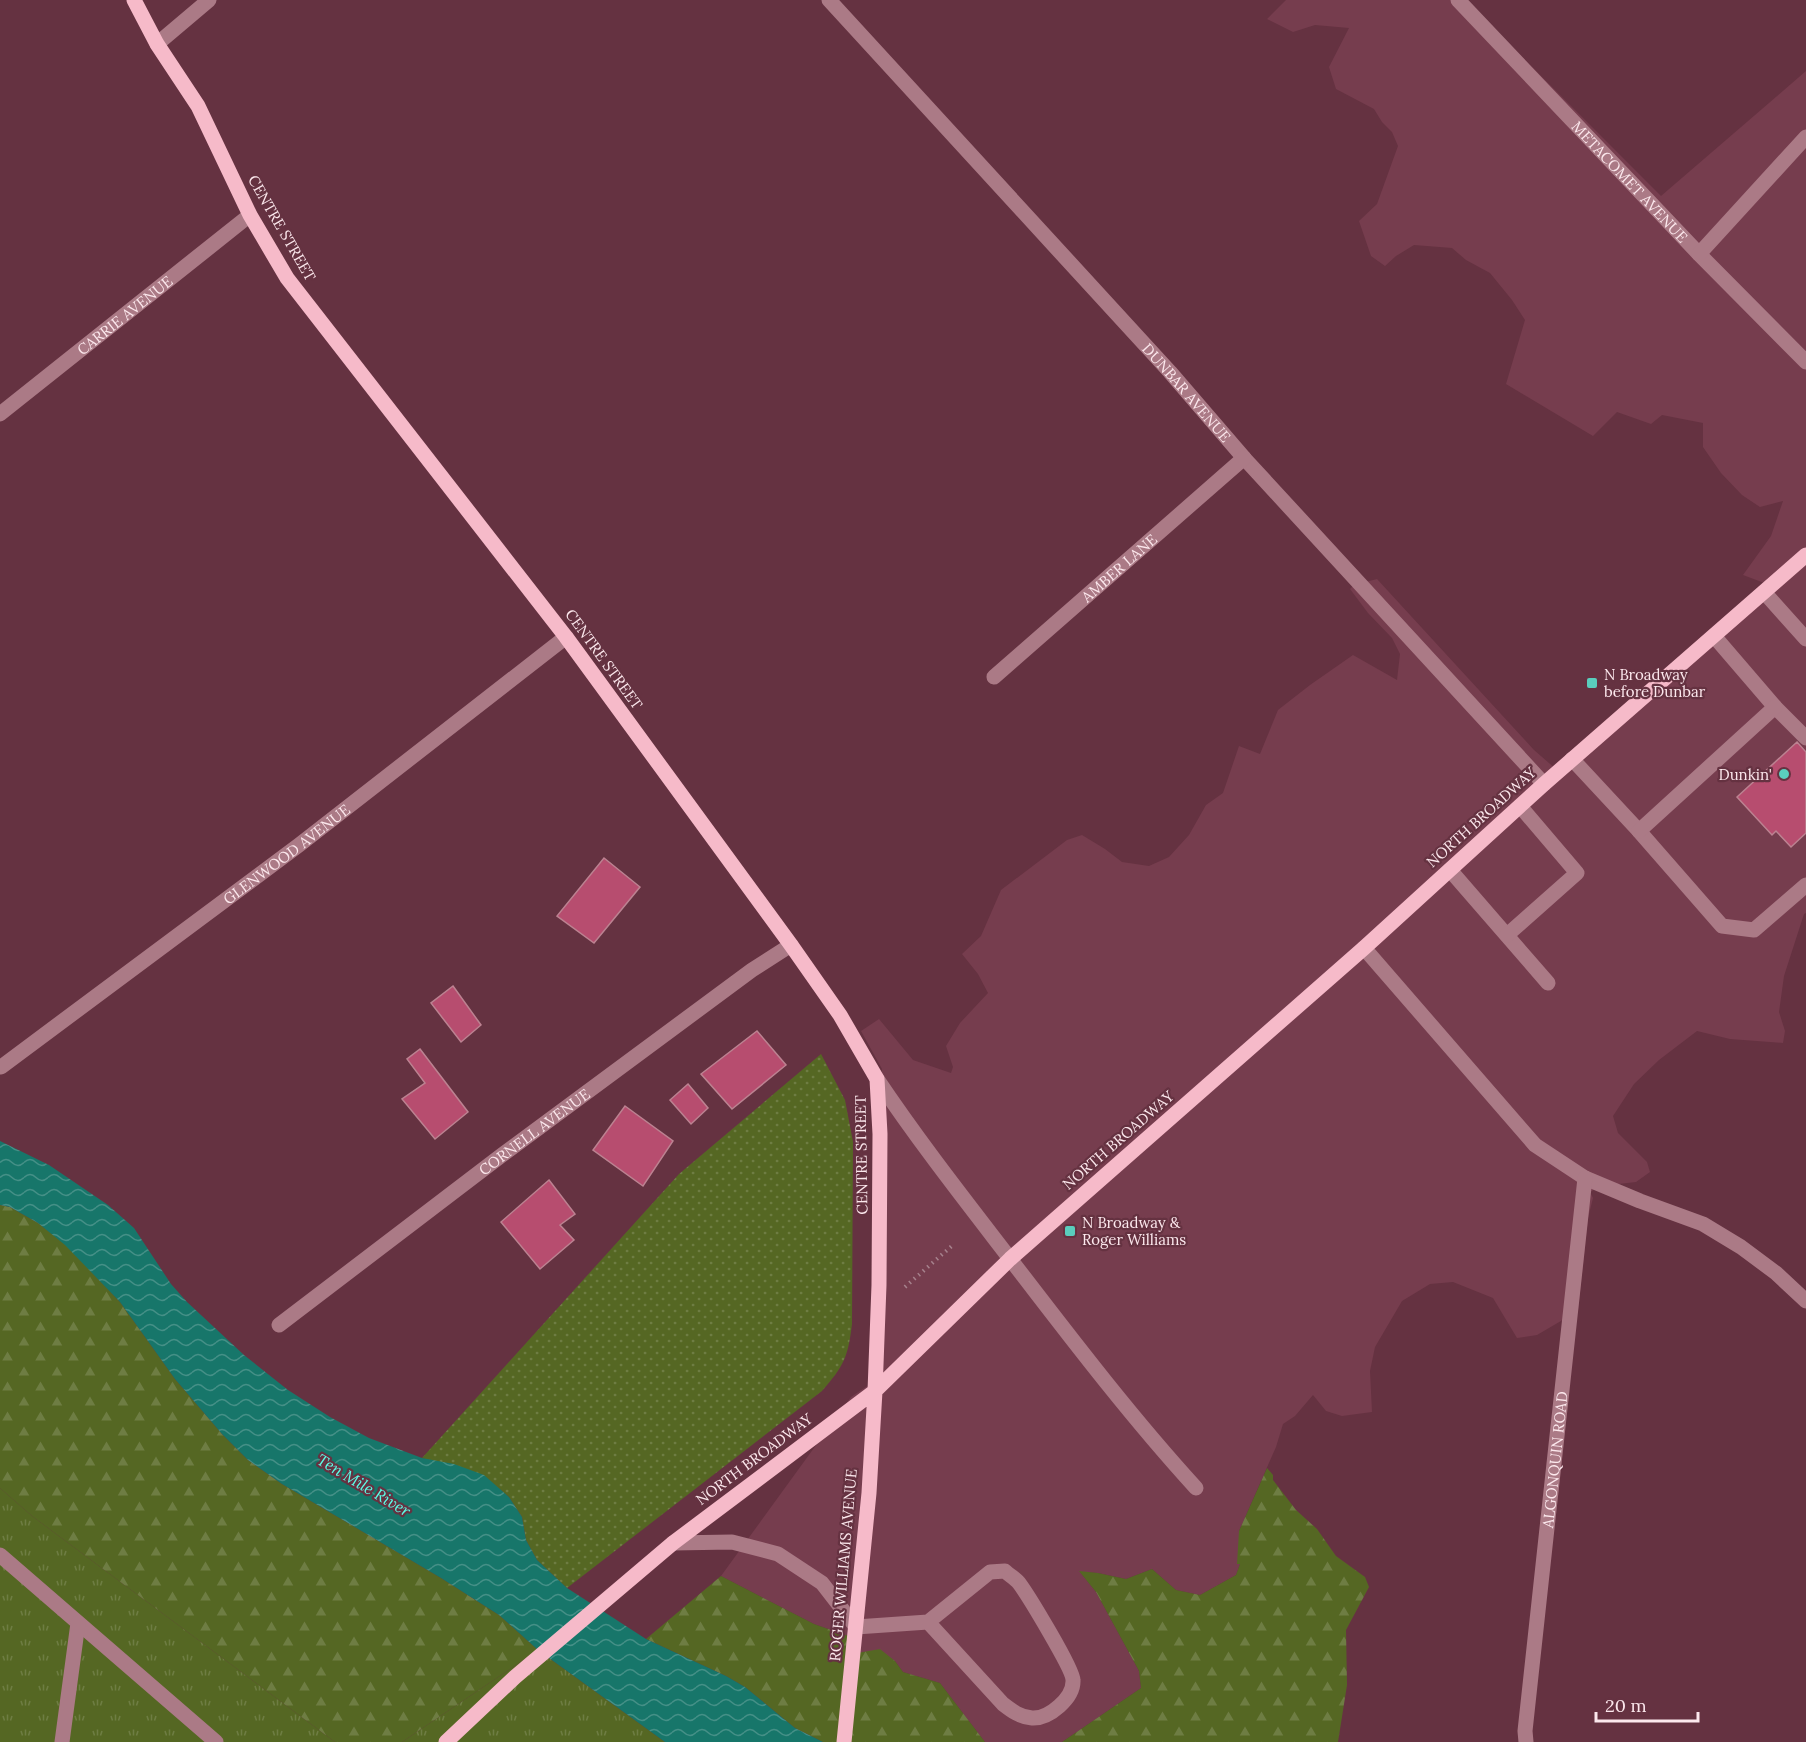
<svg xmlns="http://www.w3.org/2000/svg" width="1806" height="1742" viewBox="0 0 1806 1742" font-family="Lora,serif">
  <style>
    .built { fill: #763d4e }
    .grass { fill: url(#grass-tufts) }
    .forest { fill: url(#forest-firs) }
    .park { fill: url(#park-dots) }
    .water { fill: url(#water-waves) }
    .building { fill: #b74d6f; stroke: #bc8291; stroke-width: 1.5 }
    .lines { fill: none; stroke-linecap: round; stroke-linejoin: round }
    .path { stroke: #a6818c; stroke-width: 4; stroke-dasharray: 1.5 4.5; stroke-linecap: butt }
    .minor { stroke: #ab7a86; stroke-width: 15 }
    .major { stroke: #f6bac9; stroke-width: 15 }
    .poi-dot { fill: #5acebd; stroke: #653241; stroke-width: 2 }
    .labels { text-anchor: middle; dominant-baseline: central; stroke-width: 4.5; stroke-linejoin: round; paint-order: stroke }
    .street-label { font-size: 15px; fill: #fce8ed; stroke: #653241 }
    .poi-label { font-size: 15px; fill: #fce8ed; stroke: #653241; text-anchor: start }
    .water-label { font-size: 16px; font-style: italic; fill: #5cfde7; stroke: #653241 }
  </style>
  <defs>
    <pattern id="grass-tufts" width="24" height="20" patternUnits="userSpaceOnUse" patternTransform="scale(1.5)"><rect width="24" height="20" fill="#556723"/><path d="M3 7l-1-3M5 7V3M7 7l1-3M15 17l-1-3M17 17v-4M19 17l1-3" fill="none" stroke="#6e7d43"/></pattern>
    <pattern id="forest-firs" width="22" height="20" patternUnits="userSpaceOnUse" patternTransform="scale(1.5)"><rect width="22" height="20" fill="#556723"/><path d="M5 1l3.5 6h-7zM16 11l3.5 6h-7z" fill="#6e7d43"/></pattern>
    <pattern id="park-dots" width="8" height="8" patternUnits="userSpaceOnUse" patternTransform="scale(1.5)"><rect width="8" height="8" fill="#556723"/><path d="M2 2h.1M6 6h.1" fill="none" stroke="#6e7d43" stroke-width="1.8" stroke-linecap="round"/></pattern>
    <pattern id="water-waves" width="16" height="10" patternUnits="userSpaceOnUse" patternTransform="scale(1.5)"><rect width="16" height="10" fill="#17766a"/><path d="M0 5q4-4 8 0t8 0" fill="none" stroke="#459087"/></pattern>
  </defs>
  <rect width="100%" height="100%" fill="#653241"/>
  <path class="built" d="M1286,0H1465L1661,196L1806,71V913L1804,914L1784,976L1779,1012L1785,1031L1783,1043L1730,1039L1697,1031L1659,1060L1634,1084L1613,1116L1618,1133L1647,1162L1650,1172L1636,1182L1601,1186L1590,1192L1593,1198L1588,1218L1578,1311L1537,1335L1517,1338L1493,1298L1453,1282L1430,1284L1402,1301L1375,1347L1370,1371L1372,1412L1342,1416L1326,1411L1313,1395L1295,1416L1283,1424L1276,1447L1239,1531L1240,1564L1236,1575L1200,1595L1176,1590L1152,1569L1126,1579L1098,1573L1080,1572L1096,1592L1139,1671L1141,1688L1062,1742H985L940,1683L903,1672L895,1661L856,1653L854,1638L814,1624L721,1576L851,1397L873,1382L880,1094L882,1069L861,1031L879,1019L913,1060L951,1073L953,1067L946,1046L960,1023L988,993L978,974L962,954L981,936L1001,890L1067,840L1082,835L1105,849L1122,862L1149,866L1169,857L1189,835L1206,805L1223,793L1239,746L1260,754L1278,710L1310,685L1353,655L1397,680L1400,654L1392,638L1368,613L1350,589L1354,585L1377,579L1534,750L1557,770L1767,584L1743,575L1771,536L1783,501L1760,507L1742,495L1721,473L1703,447V423L1662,415L1651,424L1617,412L1593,436L1506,384L1525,320L1512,300L1490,273L1466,260L1452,248L1414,245L1396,256L1385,266L1371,256L1359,221L1377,204L1398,146L1392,132L1382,122L1374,109L1336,89L1329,67L1349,28L1315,25L1293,32L1267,19Z"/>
  <path class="grass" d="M0,1488L32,1516L335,1742H0Z
    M538,1650L665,1742H402Z"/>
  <path class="forest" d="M0,1205L10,1207L38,1223L65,1244L120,1302L175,1379L222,1434L248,1460L282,1484L441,1578L499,1615L538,1650L402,1742H335L32,1516L0,1488Z
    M1267,1468L1273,1475V1480L1296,1510L1317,1529L1336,1556L1365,1577L1369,1587L1346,1630L1347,1685L1338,1742H1062L1141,1688L1139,1671L1096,1592L1079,1571L1098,1573L1126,1579L1152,1569L1176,1590L1200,1595L1236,1575L1240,1564H1237L1239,1531Z
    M721,1576L814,1624L854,1638L857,1653L880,1649L895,1661L903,1672L940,1683L985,1742H823L795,1728L745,1687L726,1676L646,1639Z"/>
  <path class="park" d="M821,1054L845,1100L853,1142L852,1324C848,1357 844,1366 822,1391L567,1588L537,1560L526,1540L522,1517L509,1497L483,1475L422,1458L679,1174Z"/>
  <path class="water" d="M0,1141L49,1165L108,1205L134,1228L171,1284L187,1302L244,1355L288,1390L330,1417L369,1438L422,1458L454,1464L484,1475L509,1497L522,1517L526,1540L537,1560L567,1588L646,1639L726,1676L745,1687L795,1728L823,1742H665L538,1650L499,1615L441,1578L282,1484L248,1460L222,1434L175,1379L120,1302L65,1245L38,1223L10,1207L0,1205Z"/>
  <path class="building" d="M1797,742L1806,752V833L1791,847L1776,831L1772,835L1737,797Z
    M604,858L640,887L594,943L557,916Z
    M453,986L481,1025L461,1042L431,1003Z
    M757,1031L786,1065L732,1109L701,1074Z
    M420,1049L468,1112L435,1139L402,1099L425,1083L407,1059Z
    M688,1084L708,1108L691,1124L670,1100Z
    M625,1106L673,1141L643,1186L593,1150Z
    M549,1180L575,1214L560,1225L574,1240L540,1269L501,1222Z"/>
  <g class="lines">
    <path class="path" d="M905,1287L954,1244"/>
    <g class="minor">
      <path id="s1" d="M829,0L1170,372L1244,458L1544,784"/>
      <path id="s2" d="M1458,0L1699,254L1806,362"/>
      <path d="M157,44L209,0"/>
      <path d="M1699,254L1806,137"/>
      <path id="s3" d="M0,414L250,215"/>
      <path d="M1764,592L1806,639"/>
      <path d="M1714,636L1775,707L1806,738"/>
      <path id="s4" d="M994,677L1244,458"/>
      <path d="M1572,759L1639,831L1722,926L1754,930L1806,885"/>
      <path d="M1639,831L1775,707"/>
      <path d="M1450,870L1548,983"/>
      <path d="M1507,935L1577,873L1520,806"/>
      <path d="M1364,948L1535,1145L1585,1178L1640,1201L1703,1224L1741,1247L1776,1273L1806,1301"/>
      <path id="s5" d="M1,1067L299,845L566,637"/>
      <path d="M877,1079C922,1146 972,1209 1021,1273C1077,1346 1134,1420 1196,1488"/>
      <path id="s6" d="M279,1325L502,1155L752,970L791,945"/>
      <path d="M673,1543L732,1542L778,1554L822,1583L856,1627L928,1622L990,1572L1005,1571C1009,1575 1015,1578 1019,1583C1028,1595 1073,1669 1073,1680C1074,1698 1049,1719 1032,1718C1020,1717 1012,1711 1003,1704L928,1622"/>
      <path d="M0,1555L216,1742"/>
      <path d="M62,1742L78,1623"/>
      <path id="s7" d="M1526,1742L1525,1731L1585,1178"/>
    </g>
    <path class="major" d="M134,0L157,44L198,106L250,215L287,278L566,637L791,945L840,1015L877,1079L880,1134L879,1285L875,1391L869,1493L844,1742
      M446,1742L515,1677L673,1543L875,1391L1010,1259L1364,948L1544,784L1806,555"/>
  </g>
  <g class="poi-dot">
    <rect x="1586" y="677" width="12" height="12" rx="3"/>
    <circle cx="1784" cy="774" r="6"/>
    <rect x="1064" y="1225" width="12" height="12" rx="3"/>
  </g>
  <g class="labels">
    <g class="street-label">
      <text stroke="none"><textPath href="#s2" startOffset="250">METACOMET AVENUE</textPath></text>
      <text transform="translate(282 228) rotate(60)">CENTRE STREET</text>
      <text stroke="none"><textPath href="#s3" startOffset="159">CARRIE AVENUE</textPath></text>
      <text stroke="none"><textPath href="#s1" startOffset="531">DUNBAR AVENUE</textPath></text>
      <text stroke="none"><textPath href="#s4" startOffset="166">AMBER LANE</textPath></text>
      <text transform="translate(604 659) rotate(54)">CENTRE STREET</text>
      <text transform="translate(1481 817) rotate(-42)">NORTH BROADWAY</text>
      <text stroke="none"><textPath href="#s5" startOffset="356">GLENWOOD AVENUE</textPath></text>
      <text stroke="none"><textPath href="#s6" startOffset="320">CORNELL AVENUE</textPath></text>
      <text transform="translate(1118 1140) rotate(-41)">NORTH BROADWAY</text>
      <text transform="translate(861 1155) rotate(-91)">CENTRE STREET</text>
      <text transform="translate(754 1459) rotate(-37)">NORTH BROADWAY</text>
      <text stroke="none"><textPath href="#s7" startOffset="284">ALGONQUIN ROAD</textPath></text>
      <text transform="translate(843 1565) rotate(-85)">ROGER WILLIAMS AVENUE</text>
    </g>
    <g class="poi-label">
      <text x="1604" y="674">N Broadway<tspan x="1604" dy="17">before Dunbar</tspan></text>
      <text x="1772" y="774" text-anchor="end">Dunkin'</text>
      <text x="1082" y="1222">N Broadway &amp;<tspan x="1082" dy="17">Roger Williams</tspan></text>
    </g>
    <g class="water-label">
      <text transform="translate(364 1485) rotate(31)">Ten Mile River</text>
    </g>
  </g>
  <path d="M1596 1712v9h102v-9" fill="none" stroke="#fce8ed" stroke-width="3"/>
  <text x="1605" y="1712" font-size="18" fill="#fce8ed" stroke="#653241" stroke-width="4.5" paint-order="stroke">20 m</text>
</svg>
